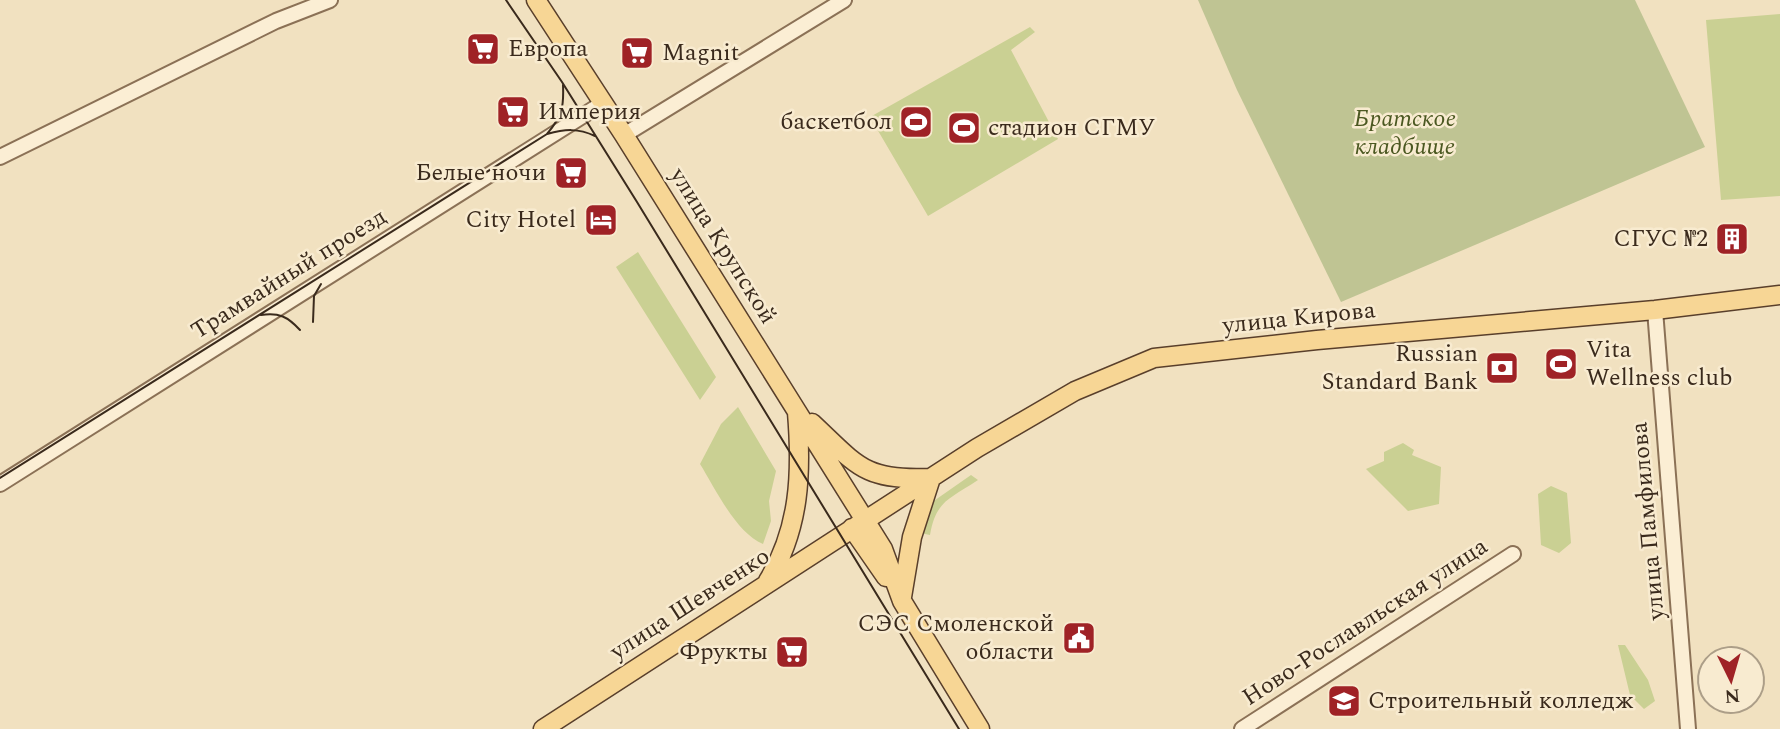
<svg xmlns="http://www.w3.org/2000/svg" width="1780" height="729" viewBox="0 0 1780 729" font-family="Spectral,serif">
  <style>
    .green { fill: #cad093 }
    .cemetery { fill: #bfc493 }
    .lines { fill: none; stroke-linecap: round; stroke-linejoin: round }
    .minor-casing { stroke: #8b7156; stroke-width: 18 }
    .major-casing { stroke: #593f2b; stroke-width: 21 }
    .minor { stroke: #fbeed4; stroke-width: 14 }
    .major { stroke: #f7d695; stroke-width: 18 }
    .tram { stroke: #3a2a1c; stroke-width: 2 }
    .labels { text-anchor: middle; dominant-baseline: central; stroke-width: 5; stroke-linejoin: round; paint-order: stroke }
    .poi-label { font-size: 24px; fill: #3a2a1c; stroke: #f8ebd0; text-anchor: end }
    .park-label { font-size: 24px; font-style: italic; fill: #4b5821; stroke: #f8ebd0 }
    .street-label { font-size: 24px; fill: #3a2a1c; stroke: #f8ebd0 }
  </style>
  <rect width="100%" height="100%" fill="#f1e1c0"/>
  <path class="green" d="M1780,14V196L1721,200L1706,20Z
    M1030,27L1035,32L1011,50L1058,139L928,216L870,117Z
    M638,252L716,377L700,400L616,267Z
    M738,407L776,471L769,501L771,521L763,544C736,533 715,488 700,464L721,424Z
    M1403,443L1414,450L1412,455L1441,467L1439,504L1408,511L1366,469L1384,461V452Z
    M971,475L978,480C950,499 936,500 930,535L920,533L928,505Z
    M1551,486L1567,493L1571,543L1559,553L1541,545L1538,494Z
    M1618,645H1625L1648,680L1655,701L1644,709L1630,695Z"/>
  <path class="cemetery" d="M1198,0H1635L1705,147L1341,302L1237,90Z"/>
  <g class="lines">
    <defs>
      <path id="minor" d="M624,135L844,0
        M0,157L276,21L330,0
        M1655,310L1688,729
        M0,484L603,103
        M1242,729L1513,554"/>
      <path id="major" d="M536,0L624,135L883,549L902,601L980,729
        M812,423C857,465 864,481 929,478
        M852,528L886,577
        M768,581C800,528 802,473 797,412
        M902,597L912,537L931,478
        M543,729L977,448L1075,391L1154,358L1317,340L1655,310L1780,295"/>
    </defs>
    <use href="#minor" class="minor-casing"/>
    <use href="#major" class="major-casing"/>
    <use href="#minor" class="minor"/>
    <use href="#major" class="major"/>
    <path class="tram" d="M506,0L562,82L637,202L959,729
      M547,134C562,116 564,108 563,85
      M261,315C279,312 288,317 300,330
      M313,322L314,296L321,284
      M0,478L547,134C565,129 578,128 595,136"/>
  </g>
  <defs>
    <symbol id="supermarket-square" viewBox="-11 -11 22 22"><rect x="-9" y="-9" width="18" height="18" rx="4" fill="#9f2226" stroke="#f8ebd0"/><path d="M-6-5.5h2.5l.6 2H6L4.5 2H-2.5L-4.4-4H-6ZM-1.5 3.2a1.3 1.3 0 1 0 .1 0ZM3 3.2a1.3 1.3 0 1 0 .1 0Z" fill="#fff"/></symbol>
    <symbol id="stadium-square" viewBox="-11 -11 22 22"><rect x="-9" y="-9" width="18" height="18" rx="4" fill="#9f2226" stroke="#f8ebd0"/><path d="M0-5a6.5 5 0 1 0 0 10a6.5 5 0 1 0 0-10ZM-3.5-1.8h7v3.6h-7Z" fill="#fff"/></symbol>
    <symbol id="hotel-square" viewBox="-11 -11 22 22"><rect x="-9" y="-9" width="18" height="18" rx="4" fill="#9f2226" stroke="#f8ebd0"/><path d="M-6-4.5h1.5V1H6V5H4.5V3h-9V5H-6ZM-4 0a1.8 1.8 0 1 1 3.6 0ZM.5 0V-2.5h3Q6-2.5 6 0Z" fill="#fff"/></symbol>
    <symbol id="building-square" viewBox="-11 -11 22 22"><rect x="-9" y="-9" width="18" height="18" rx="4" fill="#9f2226" stroke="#f8ebd0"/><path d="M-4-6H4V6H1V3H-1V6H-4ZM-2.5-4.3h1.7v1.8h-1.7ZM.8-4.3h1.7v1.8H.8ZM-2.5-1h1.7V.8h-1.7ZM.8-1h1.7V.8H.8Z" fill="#fff"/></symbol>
    <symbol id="bank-square" viewBox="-11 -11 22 22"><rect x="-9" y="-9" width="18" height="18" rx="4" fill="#9f2226" stroke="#f8ebd0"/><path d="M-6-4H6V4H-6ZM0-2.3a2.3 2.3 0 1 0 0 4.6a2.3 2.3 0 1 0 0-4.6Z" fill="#fff"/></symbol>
    <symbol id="civic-square" viewBox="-11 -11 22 22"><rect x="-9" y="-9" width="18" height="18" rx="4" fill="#9f2226" stroke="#f8ebd0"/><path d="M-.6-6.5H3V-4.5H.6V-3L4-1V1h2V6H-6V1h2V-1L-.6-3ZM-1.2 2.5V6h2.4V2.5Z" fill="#fff"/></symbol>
    <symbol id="university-square" viewBox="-11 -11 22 22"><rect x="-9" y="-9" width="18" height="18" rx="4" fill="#9f2226" stroke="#f8ebd0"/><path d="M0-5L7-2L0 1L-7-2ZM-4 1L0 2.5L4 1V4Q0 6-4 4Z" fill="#fff"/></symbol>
  </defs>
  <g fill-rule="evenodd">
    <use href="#supermarket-square" x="464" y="30" width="38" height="38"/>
    <use href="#supermarket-square" x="618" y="34" width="38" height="38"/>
    <use href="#supermarket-square" x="494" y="93" width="38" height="38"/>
    <use href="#stadium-square" x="897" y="103" width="38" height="38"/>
    <use href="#stadium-square" x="945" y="109" width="38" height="38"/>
    <use href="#supermarket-square" x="552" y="154" width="38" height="38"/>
    <use href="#hotel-square" x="582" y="201" width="38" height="38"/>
    <use href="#building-square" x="1713" y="220" width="38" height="38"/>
    <use href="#stadium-square" x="1542" y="345" width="38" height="38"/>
    <use href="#bank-square" x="1483" y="349" width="38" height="38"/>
    <use href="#civic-square" x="1060" y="619" width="38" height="38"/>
    <use href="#supermarket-square" x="773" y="633" width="38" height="38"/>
    <use href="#university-square" x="1325" y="682" width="38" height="38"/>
  </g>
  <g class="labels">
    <g class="poi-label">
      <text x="508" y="49" text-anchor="start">Европа</text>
      <text x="662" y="53" text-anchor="start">Magnit</text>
      <text x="538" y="112" text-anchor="start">Империя</text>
      <text x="892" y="122">баскетбол</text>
      <text x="988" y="128" text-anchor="start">стадион СГМУ</text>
      <text x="546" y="173">Белые ночи</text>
      <text x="576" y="220">City Hotel</text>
      <text x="1708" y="239">СГУС №2</text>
      <text x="1586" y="350" text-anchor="start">Vita<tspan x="1586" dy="28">Wellness club</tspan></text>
      <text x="1478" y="354">Russian<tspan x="1478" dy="28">Standard Bank</tspan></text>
      <text x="1054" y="624">СЭС Смоленской<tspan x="1054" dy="28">области</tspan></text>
      <text x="768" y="652">Фрукты</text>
      <text x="1368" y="701" text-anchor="start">Строительный колледж</text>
    </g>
    <g class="park-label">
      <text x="1405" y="119">Братское<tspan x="1405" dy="28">кладбище</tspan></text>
    </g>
    <g class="street-label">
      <text transform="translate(723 246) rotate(58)">улица Крупской</text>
      <text transform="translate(289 274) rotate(-32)">Трамвайный проезд</text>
      <text transform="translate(1299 318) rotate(-6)">улица Кирова</text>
      <text transform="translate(1648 521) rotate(-95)">улица Памфилова</text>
      <text transform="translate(690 604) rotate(-33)">улица Шевченко</text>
      <text transform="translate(1365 622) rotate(-33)">Ново-Рославльская улица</text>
    </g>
  </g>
  <g transform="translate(1731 680) rotate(175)"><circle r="33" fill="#f8ebd0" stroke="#ac9e88" stroke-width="2"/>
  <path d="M0-5L12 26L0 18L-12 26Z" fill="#9f2226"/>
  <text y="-10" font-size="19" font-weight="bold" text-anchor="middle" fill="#3a2a1c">N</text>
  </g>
</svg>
